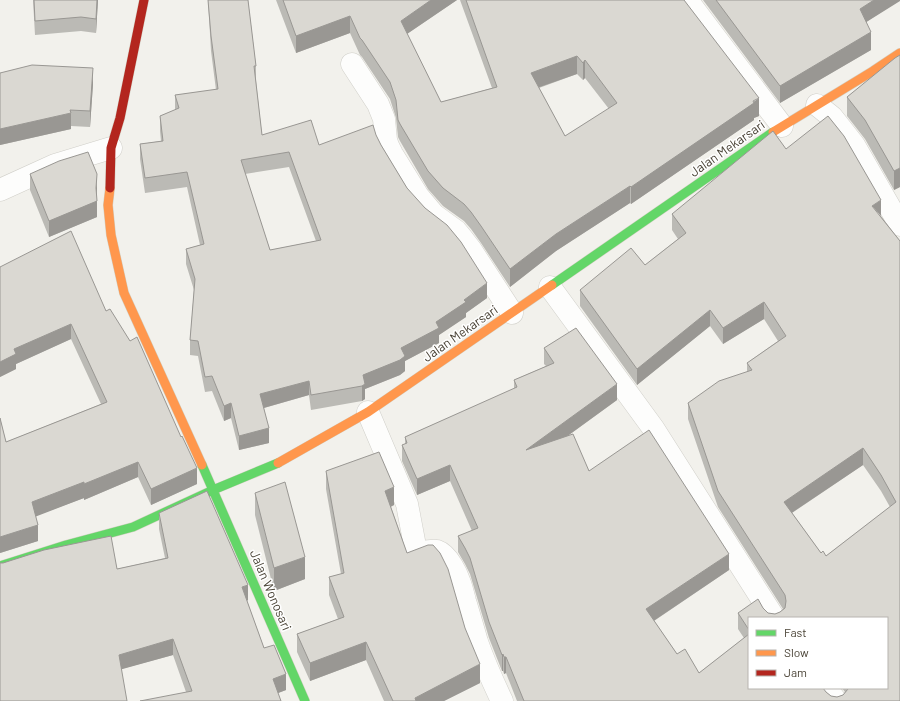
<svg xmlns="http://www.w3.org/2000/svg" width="900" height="701" viewBox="0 0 900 701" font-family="Barlow,sans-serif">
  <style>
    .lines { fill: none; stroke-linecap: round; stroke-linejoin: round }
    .street-casing { stroke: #d0cfc9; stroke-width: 23 }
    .fast-casing { stroke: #d2cfc2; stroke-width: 10 }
    .slow-casing { stroke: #d2cfc2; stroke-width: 10 }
    .jam-casing { stroke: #d2cfc2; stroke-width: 10 }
    .street { stroke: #fdfdfc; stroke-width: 22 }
    .fast { stroke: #63d668; stroke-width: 9 }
    .slow { stroke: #ff974d; stroke-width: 9 }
    .jam { stroke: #b3261e; stroke-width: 9 }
    .wall { fill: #bbbab5; fill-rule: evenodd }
    .shaded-wall { fill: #999793 }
    .building { fill: #dad8d2; stroke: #999793; fill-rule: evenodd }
    .labels { text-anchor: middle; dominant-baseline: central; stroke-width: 3; stroke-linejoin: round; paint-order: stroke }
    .street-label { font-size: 13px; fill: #4a4336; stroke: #fff }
  </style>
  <rect width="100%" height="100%" fill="#f2f1ec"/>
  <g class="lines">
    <defs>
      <path id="street" d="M687,0L782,126
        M352,64L378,104L384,119L386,140L388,146L392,154L418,196L434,215L456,231L461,237L471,250L512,313
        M817,105L832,117L854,145L900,225
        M0,190L55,165L111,148
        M550,287L653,428L774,618
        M368,412L407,504L415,546C421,556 429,549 437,551C443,553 449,561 452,566C459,577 462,589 465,601C469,614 473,628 477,642C484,662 493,682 502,701
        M826,688L836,701"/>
      <path id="fast" d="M552,285L773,132
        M202,465L305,701
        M0,566L66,545L133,527L213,490L278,463"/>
      <path id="slow" d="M773,132L873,71L900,53
        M110,188L108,205L111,235L124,293L202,465
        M278,463L368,412L552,285"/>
      <path id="jam" d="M110,188L111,148L120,118L144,0"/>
    </defs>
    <use href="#street" class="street-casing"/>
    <use href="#fast" class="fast-casing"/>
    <use href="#slow" class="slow-casing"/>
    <use href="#jam" class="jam-casing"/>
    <use href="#street" class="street"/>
    <use href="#fast" class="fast"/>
    <use href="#slow" class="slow"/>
    <use href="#jam" class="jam"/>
  </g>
  <path class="wall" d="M33,0H98L96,33L81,31L35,35Z
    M208,0H248L256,66V81L262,135L319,145L376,135L381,145L407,188L487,298L466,313V317L439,335V343L405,361V371L400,375L365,389V399L362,401L311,410L309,395L264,408L269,443L239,450L231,418L224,421L212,391L205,392L198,356L190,355V340L194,290L186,264V249L200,245L187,187L145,193L140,159V144L161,141L160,131V116L175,110V95L216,90L211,51ZM289,167L316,241L270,250L245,174Z
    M276,0H457L407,34L441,102L492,88L460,0H684L759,116L754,118V120L631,204L630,203L556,251L510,287L481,243L471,229L464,221L443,206L428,189L400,141L398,137L396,118L390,99L362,57L360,55L350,33L296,53ZM577,74L583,80L585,78L609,109L565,136L539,88Z
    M703,0H900L866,22L871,50L780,103Z
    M900,55V187L894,190L865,139L847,116V97Z
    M0,73L93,84L90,127L71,126V129L0,145Z
    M786,149L881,216L900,241V701H517L506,673L504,674L503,671H502L489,638L470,574L465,564L458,552V536L472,531L450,481L417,495L402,461V445L405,444V437L514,389V380L546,366L544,364V348L617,400L569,435L589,471L729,570L654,621L677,654L699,673L744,638L738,629V613L763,608L768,613L775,614L780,612L783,609L718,507L688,419V403L747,372V363L778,341L764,319L723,344L710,326L637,385L580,306V290L645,265L678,239L672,230V214ZM863,465L881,491L890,507L826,556L821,553L792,513ZM749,618L887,688H842L845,692L843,695L837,697L831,696L826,692L749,688Z
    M30,174L97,190L96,196L97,217L49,237L30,190Z
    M0,267L106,311L197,484L151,505L138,477L84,500V498L35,516L38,541L0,553V418L6,442L101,404L71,339L16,364V369L0,377Z
    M326,471L394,505L391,507L407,553L480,683L444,701H384L366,660L310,681L297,652V634L338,619L329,595V577L341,574L326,489Z
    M255,493L305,579L274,591L255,515Z
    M159,513L248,600L247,601L264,648L286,690L278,693L186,692L173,655L121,669L0,701L117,569L165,558L159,529Z"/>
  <path class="shaded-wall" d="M97,0H98L96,33V19Z
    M431,0H457L401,38V21Z
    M874,0H900V1L860,26V9Z
    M350,16V33L296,53V36Z
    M871,32V50L780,103V86Z
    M577,56V74L531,90V73Z
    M585,60V78L583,80V63Z
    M93,68V84L90,127V111Z
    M759,98V116L754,118V120L631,204V187Z
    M71,113V129L0,145V129Z
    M900,168V187L894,190V171Z
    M97,174V190L96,201H97V217L49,237V221L96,188Z
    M630,186V203L556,251L510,287V269L556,234Z
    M881,200V216L872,206Z
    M487,283V298L466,313V317L439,335V343L405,361V371L400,375L365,389V399L362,401V386L363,375L436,322L464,300Z
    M764,302V319L723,344V328Z
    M710,310V326L637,385V369Z
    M71,324V339L16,364V369L0,377V362L14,349Z
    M309,381V395L260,409V394Z
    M617,384V400L526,466V450Z
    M231,403V418L224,421V406Z
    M269,428V443L239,450V436Z
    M863,448V465L784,518V502Z
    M138,462V477L84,500V484Z
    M450,465V481L417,495V479Z
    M197,468V484L151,505V489Z
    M84,482V498L32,518V502Z
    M394,487V505L385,509V491Z
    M38,525V541L0,553V537Z
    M729,554V570L646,626V609Z
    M305,557V579L274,591V568Z
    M248,585V600L242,603V587Z
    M173,639V655L119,670V655Z
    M366,642V660L310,681V663Z
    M503,654V671H502V655Z
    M504,657H506V673L504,674Z
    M480,664V683L444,701H415V698Z
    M286,674V690L273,695V679Z"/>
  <path class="building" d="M34,0H97L96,19L81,17L35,21Z
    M208,0H248L256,66H254L262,135L311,120L319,145L373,125L376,135L381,145L407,188L425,208L447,225L461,242L487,283L464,300L466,302L436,322L439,328L401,348L405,356L400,360L363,375L365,384L362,386L311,395L309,381L260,394L269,428L239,436L231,403L224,406L212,376L205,377L198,341L190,340L195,279L186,249L204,244L187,172L145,178L140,144L163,141L160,116L179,108L175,95L218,89L211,36ZM289,152L321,240L270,250L241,160Z
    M283,0H431L401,21L441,102L497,87L466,0H684L759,98L753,101L754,103L631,187L630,186L556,234L510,269L481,226L471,212L464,204L443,188L428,171L400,124L398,120L396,100L390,82L362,40L360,38L350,16L296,36ZM577,56L583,63L585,60L617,103L565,136L531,73Z
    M716,0H874L860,9L871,32L780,86Z
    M900,55V168L894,171L865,120L847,97L895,58Z
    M32,65L93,68L90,111L70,110L71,113L0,129V73Z
    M828,116L844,136L881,200L872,206L900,241V701H524L506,657H504L503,654L502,655L489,622L470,558L465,548L458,536L478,528L450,465L417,479L402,445L407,443L405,437L517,387L514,380L554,363L544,348L576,328L617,384L526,450L573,434L589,471L649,430L729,554L646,609L677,654L685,649L699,673L749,634V688H823L826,692L831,696L837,697L843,695L848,689V688H887V618H749V630L738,613L758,599L763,608L768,613L775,614L780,612L785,608L786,601L785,595L718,491L688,403L719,381L752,370L747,363L786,336L764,302L723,328L710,310L637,369L580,290L631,248L645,265L686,233L672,214L768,135L773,131L786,149ZM863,448L881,475L896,502L826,556L823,551L821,553L784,502Z
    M88,152L97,174L96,188L97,201L49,221L30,174L59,161Z
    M71,231L106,311L110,309L130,341L137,337L181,437L182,436L197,468L151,489L138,462L84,484V482L32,502L38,525L0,537V418L6,442L107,402L71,324L14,349L16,354L0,362V267Z
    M379,452L394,487L385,491L407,553L428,545H433L440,553L448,569L465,628L480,664L415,698L416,701H393L366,642L310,663L297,634L344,617L329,577L344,573L326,471Z
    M285,482L305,557L274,568L255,493Z
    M207,491L248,585L242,587L264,648L274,645L286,674L273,679L281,701H140L192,691L173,639L119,655L127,701H0V563H3L44,550L111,536L117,569L168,558L159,513Z"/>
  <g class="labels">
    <g class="street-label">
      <text transform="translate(727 148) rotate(-35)">Jalan Mekarsari</text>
      <text transform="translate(460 333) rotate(-35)">Jalan Mekarsari</text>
      <text transform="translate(271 590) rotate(67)">Jalan Wonosari</text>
    </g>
  </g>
  <rect x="748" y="617" width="140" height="72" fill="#ffffff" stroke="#b7b4af"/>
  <rect x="756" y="630" width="20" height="6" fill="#63d668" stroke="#b7b4af"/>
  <text x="784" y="637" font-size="12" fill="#4a4336">Fast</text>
  <rect x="756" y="650" width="20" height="6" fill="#ff974d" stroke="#b7b4af"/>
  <text x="784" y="657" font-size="12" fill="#4a4336">Slow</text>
  <rect x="756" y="670" width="20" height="6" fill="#b3261e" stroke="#b7b4af"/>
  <text x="784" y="677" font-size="12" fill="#4a4336">Jam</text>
</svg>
